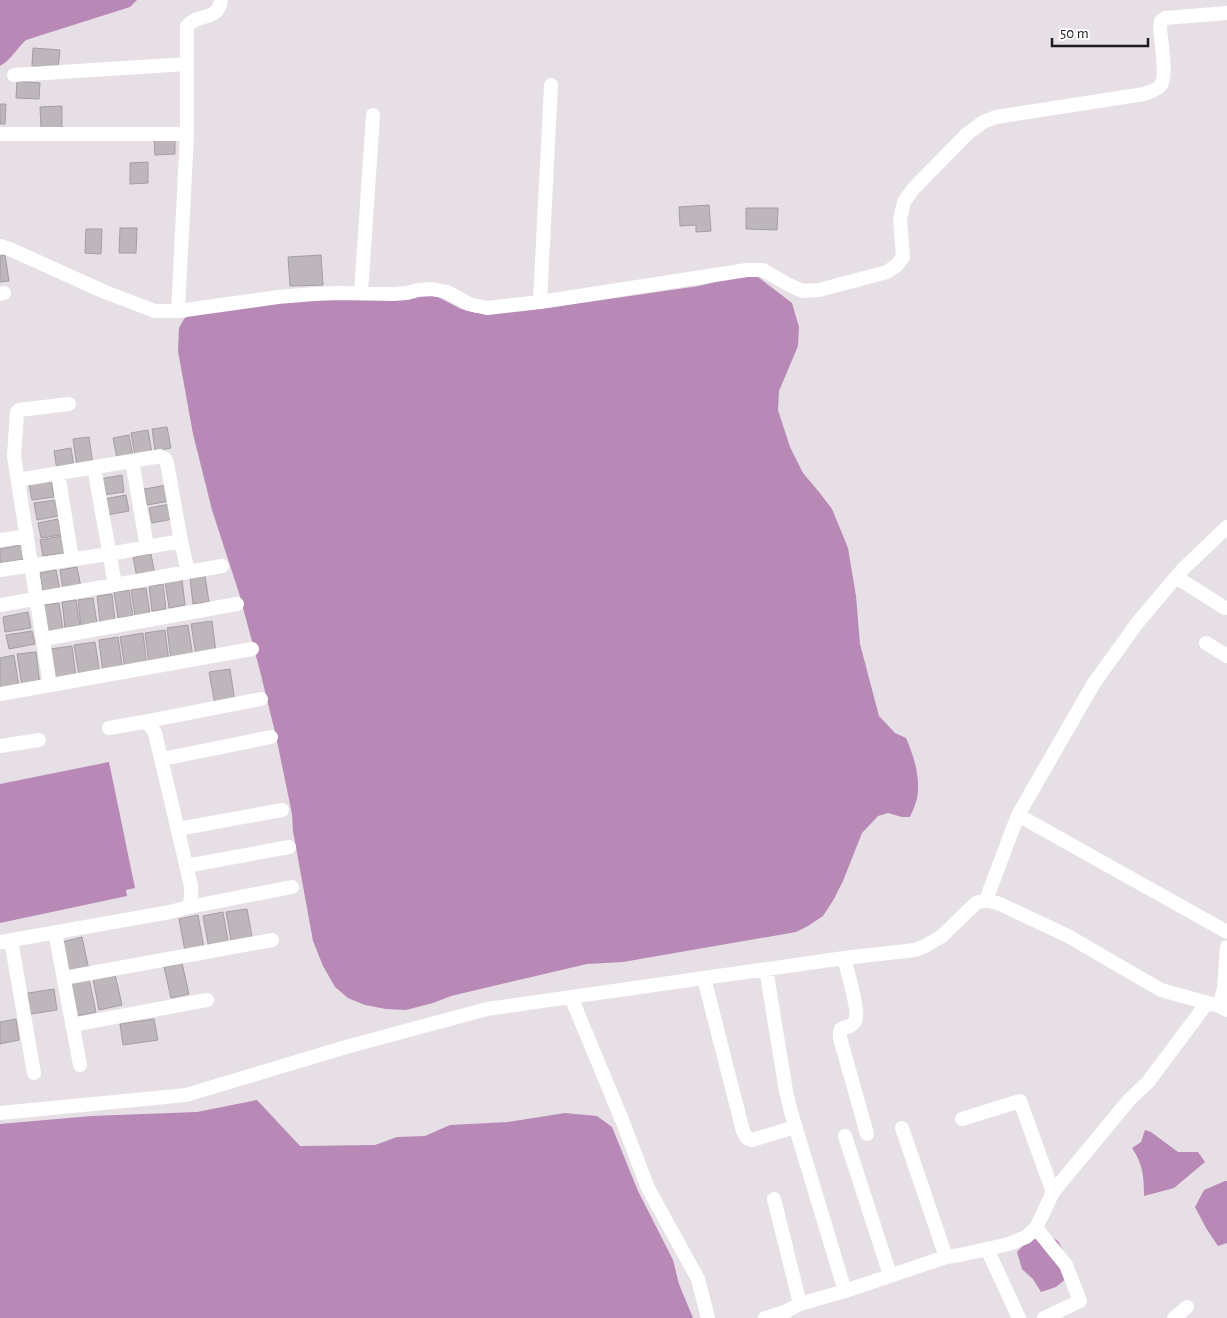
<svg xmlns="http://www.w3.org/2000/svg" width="1227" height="1318" viewBox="0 0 1227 1318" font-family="'Alegreya Sans',sans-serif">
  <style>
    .water { fill: #b888b6 }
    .building { fill: #bdb7bc; stroke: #a49ea4 }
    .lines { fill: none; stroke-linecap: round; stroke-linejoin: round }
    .street { stroke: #fff; stroke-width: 14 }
  </style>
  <rect width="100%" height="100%" fill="#e6dfe5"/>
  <path class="water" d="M0,0H137L130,7L26,40C17,48 11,60 0,66Z
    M743,275L758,277L792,303L799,327L798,346L779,391L778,410L790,447L803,473L819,492L832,509L848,548L856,596L860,644L879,716L895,733L906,738C913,754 919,773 918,790C918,799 914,808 910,817H902L888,813L878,816L862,833L843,881L834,899L823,916L808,926L796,932L623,962L587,964L451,996L433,1003L406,1010L386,1009L365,1005L348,998L335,987L323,966L313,941L293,831L292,814L276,736L260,671L239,593L212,510L193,434L178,351L179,328L184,319L190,315L300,300L425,295L438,297L461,309L476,313L547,308L699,286Z
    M109,762L135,888L126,890L127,896L0,923V784Z
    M257,1100L300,1146L375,1145L397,1137L425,1136L450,1125L508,1122L565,1113L597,1116L612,1127L638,1191L673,1260L679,1284L693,1318H0V1124L91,1116L197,1112Z
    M1145,1130L1151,1132L1178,1152H1198L1205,1162L1174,1188L1144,1196C1144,1177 1143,1164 1132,1148L1141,1142Z
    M1225,1181H1227V1243L1218,1246L1206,1228L1195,1207L1204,1190Z
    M1048,1235L1058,1241L1068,1260V1277L1056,1287L1041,1292L1033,1279L1022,1269L1017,1252L1029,1239Z"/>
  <path class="building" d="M33,48L60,50L58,68L32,66Z
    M17,81L40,83L39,99L16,98Z
    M0,104H6L5,124H0Z
    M62,106V127L41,128L40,107Z
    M175,136V154L155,155L154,137Z
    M148,162V183L130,184V163Z
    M709,205L711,231L696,232V225L680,226L679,207Z
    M746,208H778L777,230L746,229Z
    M120,228H137L136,253H119Z
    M86,229H102L101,254L85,253Z
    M5,255L9,281L0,282V256Z
    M321,255L323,285L290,286L288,257Z
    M167,427L171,448L155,451L152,429Z
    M148,430L152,453L135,456L131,433Z
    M129,435L133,456L117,459L113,438Z
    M89,437L93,465L77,467L73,439Z
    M71,448L74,467L57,470L54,451Z
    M122,475L124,492L103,495L100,479Z
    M51,480L54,497L32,500L29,484Z
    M167,485L170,501L147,505L144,489Z
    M126,495L129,511L107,515L104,499Z
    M55,500L58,516L37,520L34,503Z
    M170,504L173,519L152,523L149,508Z
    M58,519L61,535L41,538L38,523Z
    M62,536L65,553L43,556L40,540Z
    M22,545L25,559L0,563V549Z
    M151,554L155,575L137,578L133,557Z
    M77,567L81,587L63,590L60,570Z
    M56,570L60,590L43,593L40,573Z
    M205,576L209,602L193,604L190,578Z
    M182,579L185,605L169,608L165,581Z
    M163,584L166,609L152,611L149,586Z
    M146,588L150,614L135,616L131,590Z
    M129,590L133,616L118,618L114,592Z
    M112,594L115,620L100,622L97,596Z
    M93,598L97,623L81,625L78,600Z
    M76,600L80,625L65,628L62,602Z
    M59,603L63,629L48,631L44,605Z
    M28,612L31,628L5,632L3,617Z
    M212,621L216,653L196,656L191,624Z
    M188,625L193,657L171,661L167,628Z
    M165,630L169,662L149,665L145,633Z
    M32,631L35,644L9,649L6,635Z
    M143,633L147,666L125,669L120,637Z
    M118,637L123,671L103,674L99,640Z
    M95,642L100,674L79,676L74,645Z
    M72,646L76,677L54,681L50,649Z
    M36,652L40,685L22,687L17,654Z
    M14,655L19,687L0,689V658Z
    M230,669L235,702L215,705L209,672Z
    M247,909L253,942L232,946L226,912Z
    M223,912L229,946L209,949L203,916Z
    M198,915L204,948L185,951L179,919Z
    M82,937L89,970L69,974L62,942Z
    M182,963L189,994L171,998L164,967Z
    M115,974L122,1005L99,1010L93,979Z
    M89,979L96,1012L77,1016L70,984Z
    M54,989L57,1010L25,1015L22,994Z
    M16,1019L19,1040L0,1044V1022Z
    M154,1019L158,1040L123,1045L120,1024Z"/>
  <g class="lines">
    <path class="street" d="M14,75L187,64
      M0,134H187
      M0,246L12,250L105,292L155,311H178L278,297L314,294L339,293L393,294L407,293L418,290L432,289L447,292L469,304L487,308L540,302L747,270H763L791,286L803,291L819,290L887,272L897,265L903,257L900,219L904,202L913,189L967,134L983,122L996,117L1144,94C1149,92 1158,90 1161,85C1167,77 1161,39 1160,29L1161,21L1165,18L1227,13
      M361,293L373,115
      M0,294L4,293
      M540,302L551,85
      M178,311L187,134V26C199,12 218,22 221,0
      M132,461L147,547
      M94,467L115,585
      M58,473L72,559
      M18,480L155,457L160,456L165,459L167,463L181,541L188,572
      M0,540L27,536
      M0,570L109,554L181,541
      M1176,577L1225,608
      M0,605L222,566
      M43,639L237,604
      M1206,643L1227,656
      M50,685L14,456L17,412L19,410L69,404
      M0,694L252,649
      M143,722L261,699
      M0,746L39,740
      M162,759L271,737
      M1018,815L1227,932
      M178,829L282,810
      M186,866L289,847
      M986,900L1018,815L1094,683L1138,622L1183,569L1227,527
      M189,907L292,887
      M55,932L80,1065
      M11,940L34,1073
      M0,942L170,912L189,907L191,897V886L155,733L150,725L143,722L109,728
      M1227,947L1224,989L1219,1006L1227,1010
      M844,958C847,970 860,1012 855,1021C853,1026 846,1027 841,1029L840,1033V1038L867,1134
      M766,969L786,1091L791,1112L845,1291
      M64,978L272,940
      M704,978L743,1131L747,1138L752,1140L795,1127
      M571,997L622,1120L648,1188L698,1279L708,1318
      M72,1025L207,1000
      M0,1113L186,1095L346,1047L487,1009L844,958L915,950L925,946L942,936L976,903L986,900L1000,904L1068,936L1161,990L1219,1006
      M962,1119L1020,1101L1053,1192
      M902,1128L946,1257
      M845,1136L890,1275
      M774,1199L800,1304
      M1036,1228L1066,1265L1080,1301L1044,1318
      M987,1249L1019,1318
      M765,1318L785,1312L800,1304L845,1291L946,1257L960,1255L1009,1244L1026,1237L1036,1228L1053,1192L1129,1100L1148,1082L1207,1003
      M1174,1318L1187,1307"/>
  </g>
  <path d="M1052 38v8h96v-8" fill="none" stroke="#1d1b1d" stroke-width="2.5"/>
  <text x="1060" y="38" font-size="15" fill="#1d1b1d" stroke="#ffffff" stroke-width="4" paint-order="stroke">50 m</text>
</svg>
